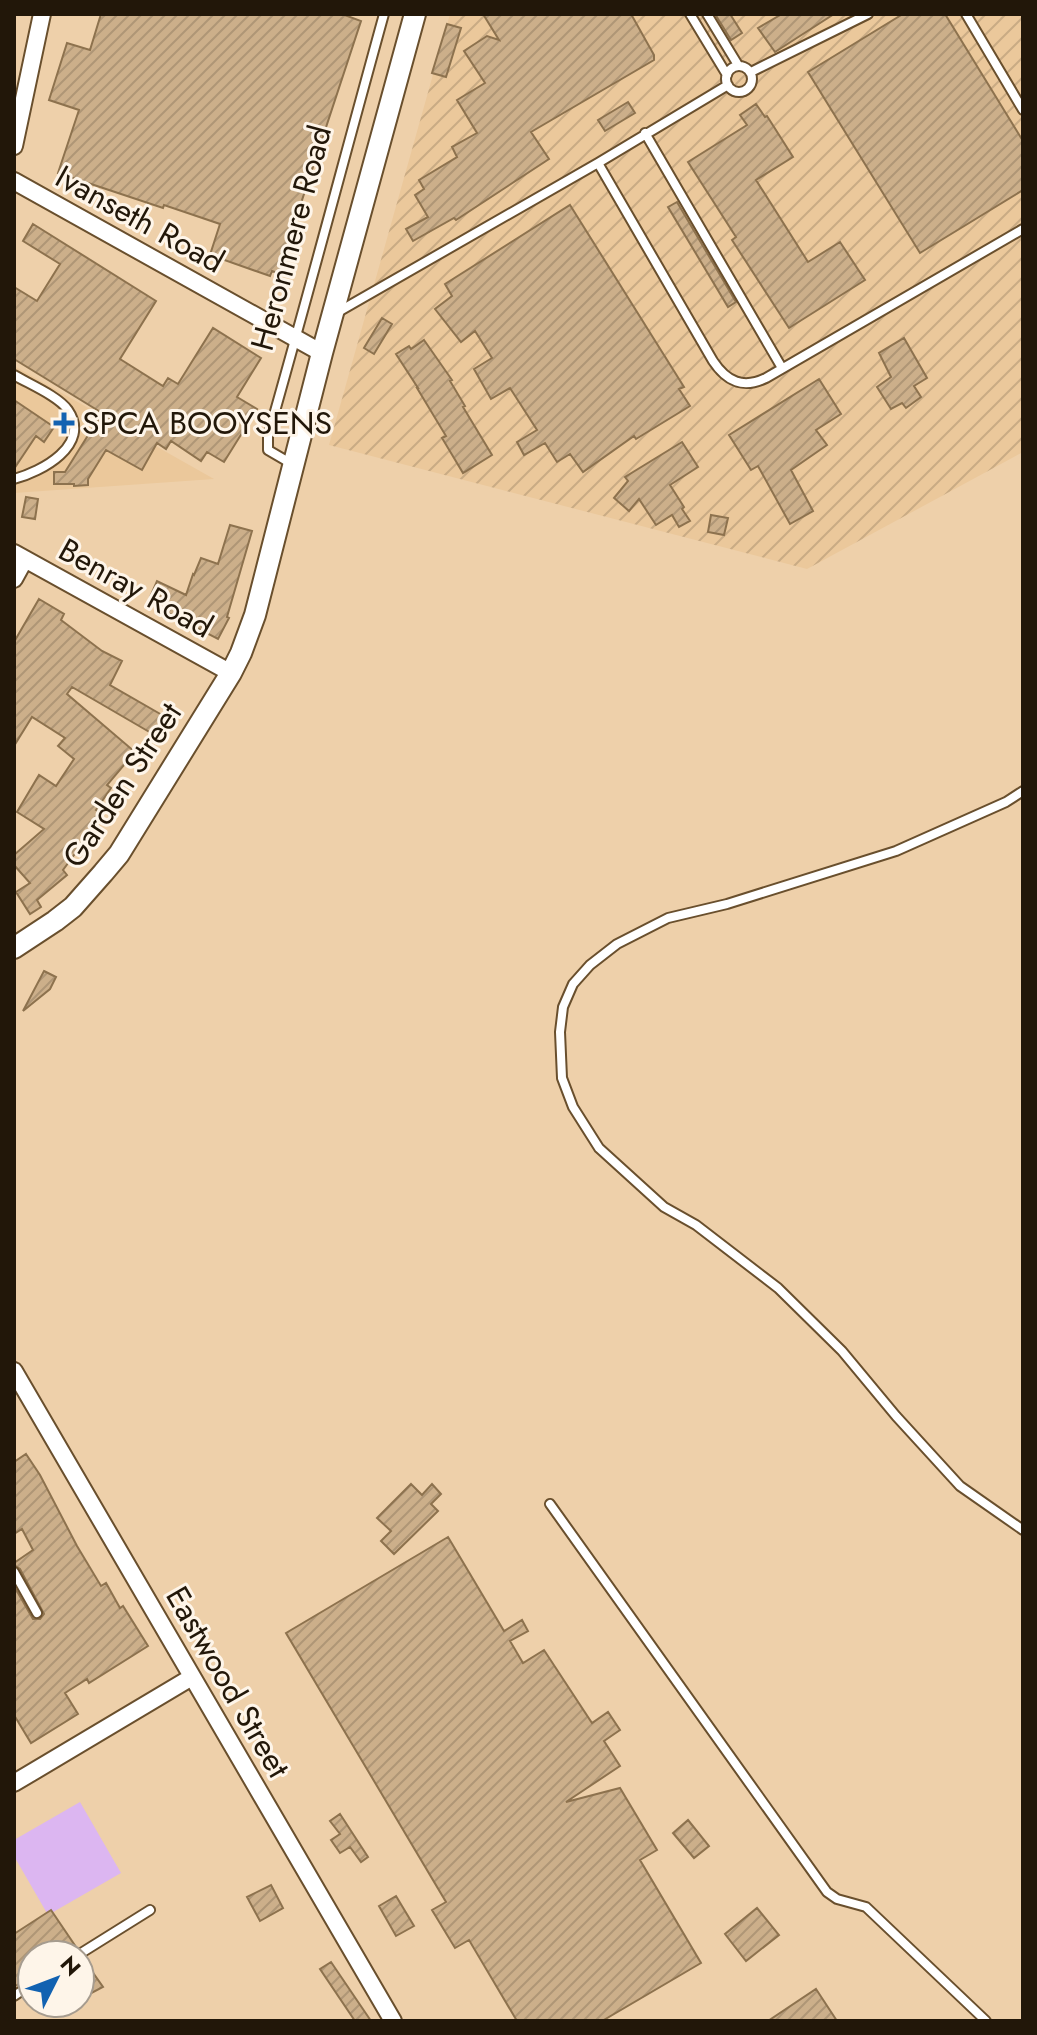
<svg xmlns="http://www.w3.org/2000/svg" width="1037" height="2035" viewBox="0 0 1037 2035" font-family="Jost,sans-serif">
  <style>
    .built { fill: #ebc89b }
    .industrial { fill: url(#industrial-furrows) }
    .grass { fill: #dcb6f1 }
    .building { fill: url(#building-hatch); stroke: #8d724e; stroke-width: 2 }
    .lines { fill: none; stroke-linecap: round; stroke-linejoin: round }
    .service-casing { stroke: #694f2d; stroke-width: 12 }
    .minor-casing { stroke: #694f2d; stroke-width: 20 }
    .tertiary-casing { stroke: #694f2d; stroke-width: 24 }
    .service { stroke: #fff; stroke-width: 8 }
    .minor { stroke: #fff; stroke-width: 16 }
    .tertiary { stroke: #fff; stroke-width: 20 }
    .poi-dot { fill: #1262b1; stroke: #fef5e9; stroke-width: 3 }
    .labels { text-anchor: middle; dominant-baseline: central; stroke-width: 6; stroke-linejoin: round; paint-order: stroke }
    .street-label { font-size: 32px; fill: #221709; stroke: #fef5e9 }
    .poi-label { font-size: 32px; fill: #221709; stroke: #fef5e9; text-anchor: start }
  </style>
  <defs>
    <pattern id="industrial-furrows" width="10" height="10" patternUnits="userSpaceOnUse" patternTransform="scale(2)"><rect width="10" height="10" fill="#ebc89b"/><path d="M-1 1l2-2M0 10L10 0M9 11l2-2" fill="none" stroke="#c9ab84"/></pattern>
    <pattern id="building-hatch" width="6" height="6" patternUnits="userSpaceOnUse" patternTransform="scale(2)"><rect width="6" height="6" fill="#ccaf8a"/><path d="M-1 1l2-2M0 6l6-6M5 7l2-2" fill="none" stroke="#af9676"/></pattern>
  </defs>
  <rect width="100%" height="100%" fill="#eed0aa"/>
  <path class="built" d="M14,366L214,479L14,493Z"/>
  <path class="industrial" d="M450,14H1023V452L807,569L329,445Z"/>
  <path class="grass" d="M80,1802L121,1873L48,1915L14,1856V1840Z"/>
  <path class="building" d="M101,14H342L361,21L278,273L272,271L270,276L210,255L220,224L164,205L163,208L58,173L79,110L49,100L67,43L90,50Z
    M483,14H631L654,55V60L531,132L549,159L456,220L454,218L413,241L406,229L428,217L415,195L424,189L419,180L457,157L452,147L477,133L457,100L485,83L464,51L487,36L499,40Z
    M715,14H730L742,33L731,40Z
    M782,14H834L775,52L758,28Z
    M903,14H945L1023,141V190L920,253L808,72Z
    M447,24L461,28L446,77L432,73Z
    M628,102L635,113L605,131L598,120Z
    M756,104L765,117L767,116L793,157L756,180L808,262L840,242L865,280L789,328L732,240L736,237L688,162L747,125L740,115Z
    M677,202L736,302L728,307L668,207Z
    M570,205L684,387L679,389L690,406L636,439L634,436L583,472L570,454L557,462L545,443L524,455L517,442L537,430L510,388L491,399L474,369L492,358L475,331L461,342L435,309L452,296L445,284Z
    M33,224L156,301L120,359L163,386L168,378L178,384L213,328L261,358L237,397L257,409L224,462L207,452L201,461L171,441L166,449L157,443L142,470L106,450L88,479V485L74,486V484H54V472H65L102,413L14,359V287L37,301L60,264L23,241Z
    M382,318L392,324L374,354L364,348Z
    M904,338L927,378L914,386L921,397L906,408L902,403L891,409L877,387L891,377L879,353Z
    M424,340L452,380L450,381L465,406L463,407L492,455L463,473L442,438L446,436L417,388H418L396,354L409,346L411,349Z
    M819,379L841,414L816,430L827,445L791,470L813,511L790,524L758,466L751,470L729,435Z
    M14,400L54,427L44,442L36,436L14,469Z
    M682,442L698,467L670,485L684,507L682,509L690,521L679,527L672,515L656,525L639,499L629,511L614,498L628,481L625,477Z
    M26,497L38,499L35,519L22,517Z
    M711,515L728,518L724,535L708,532Z
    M230,525L252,531L227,617L229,618L218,639L164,611L167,605L150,597L157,581L186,595L193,574L194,575L201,558L218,564Z
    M39,599L64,614L61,620L102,651L122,661L110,685L169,719L158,737L72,687L67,694L135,752L107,785L111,788L96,810L102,814L97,824L63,870L67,875L37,900L41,907L30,914L16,892L30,883L14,865V855L44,829L17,812L39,775L56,786L74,759L58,746L65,738L32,717L14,746V642Z
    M44,971L56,977L50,989L23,1011Z
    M26,1454L40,1475L77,1546L101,1586L106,1583L120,1608L123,1606L148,1646L89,1683L87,1679L65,1693L78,1714L31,1743L14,1715V1586L33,1619H40L44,1614L20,1569L14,1565V1563L33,1550L22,1529L14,1534V1462Z
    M411,1484L422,1495L432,1484L441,1494L431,1504L438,1511L394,1554L381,1541L391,1531L377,1518Z
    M448,1537L504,1631L522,1620L528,1631L510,1641L523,1663L544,1650L592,1723L608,1712L620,1730L604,1741L620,1766L566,1802L620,1788L657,1850L640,1860L701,1963L602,2021H517L469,1940L455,1948L432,1910L446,1902L286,1633Z
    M340,1814L368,1857L361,1862L350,1847L340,1853L331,1840L340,1834L330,1821Z
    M688,1820L709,1846L694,1858L673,1833Z
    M271,1885L283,1908L260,1921L247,1897Z
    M396,1896L414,1926L396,1936L379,1906Z
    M757,1908L779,1935L746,1961L725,1934Z
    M51,1910L76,1947L63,1955H32V1975L14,1987V1934Z
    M84,1960L103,1987L80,1999V1962Z
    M331,1962L371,2021H355L320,1969Z
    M816,1989L837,2021H768Z"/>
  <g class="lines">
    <defs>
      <path id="service" d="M690,14L727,75
        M707,14L738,65
        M966,14L1023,110
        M726 79a13 13 0 1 1 26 0a13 13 0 1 1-26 0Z
        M751,72L868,14
        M645,133L782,368
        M598,163L713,361C727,382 743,389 766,378L1023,229
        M338,312L598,163L728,85
        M14,375C29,384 58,396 68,410C92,445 41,472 14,479
        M292,464L268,450V436C308,296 345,155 384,14
        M1023,791L1006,802L896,851L727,904L668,918L617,944L590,965L573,984L563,1007L560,1032L562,1078L573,1107L599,1148L664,1207L696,1225L778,1288L842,1351L896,1416L960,1486L1023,1530
        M550,1504L827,1892L837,1899L866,1907L986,2021
        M14,1572L37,1613
        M78,1955L150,1910
        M14,1996L32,1984"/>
      <path id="minor" d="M14,146L42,14
        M14,181L322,353
        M14,553L231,673
        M14,579L25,559
        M14,1371L393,2021
        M14,1783L192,1677"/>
      <path id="tertiary" d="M14,948L55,921L73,907L103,873L119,854L231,673L241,653L255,615L322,353L415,14"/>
    </defs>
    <use href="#service" class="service-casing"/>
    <use href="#minor" class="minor-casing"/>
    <use href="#tertiary" class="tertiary-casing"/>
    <use href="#service" class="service"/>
    <use href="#minor" class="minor"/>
    <use href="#tertiary" class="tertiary"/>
  </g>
  <path class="poi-dot" d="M60 411h8v8h8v8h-8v8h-8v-8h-8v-8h8z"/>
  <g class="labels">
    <g class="street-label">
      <text transform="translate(140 219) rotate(29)">Ivanseth Road</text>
      <text transform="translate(291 238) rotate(-75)">Heronmere Road</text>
      <text transform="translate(136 588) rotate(29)">Benray Road</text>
      <text transform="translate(122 785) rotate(-57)">Garden Street</text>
      <text transform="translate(228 1682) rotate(60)">Eastwood Street</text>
    </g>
    <g class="poi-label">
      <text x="82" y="423">SPCA BOOYSENS</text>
    </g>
  </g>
  <rect width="1037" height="2035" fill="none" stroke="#221709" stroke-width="32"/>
  <g transform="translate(56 1979) rotate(48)"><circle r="38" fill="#fef5e9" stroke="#a69c8f" stroke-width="2"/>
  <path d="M0-6L14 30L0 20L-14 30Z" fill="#1262b1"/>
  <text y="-12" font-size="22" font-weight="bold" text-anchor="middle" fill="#221709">N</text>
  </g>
</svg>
